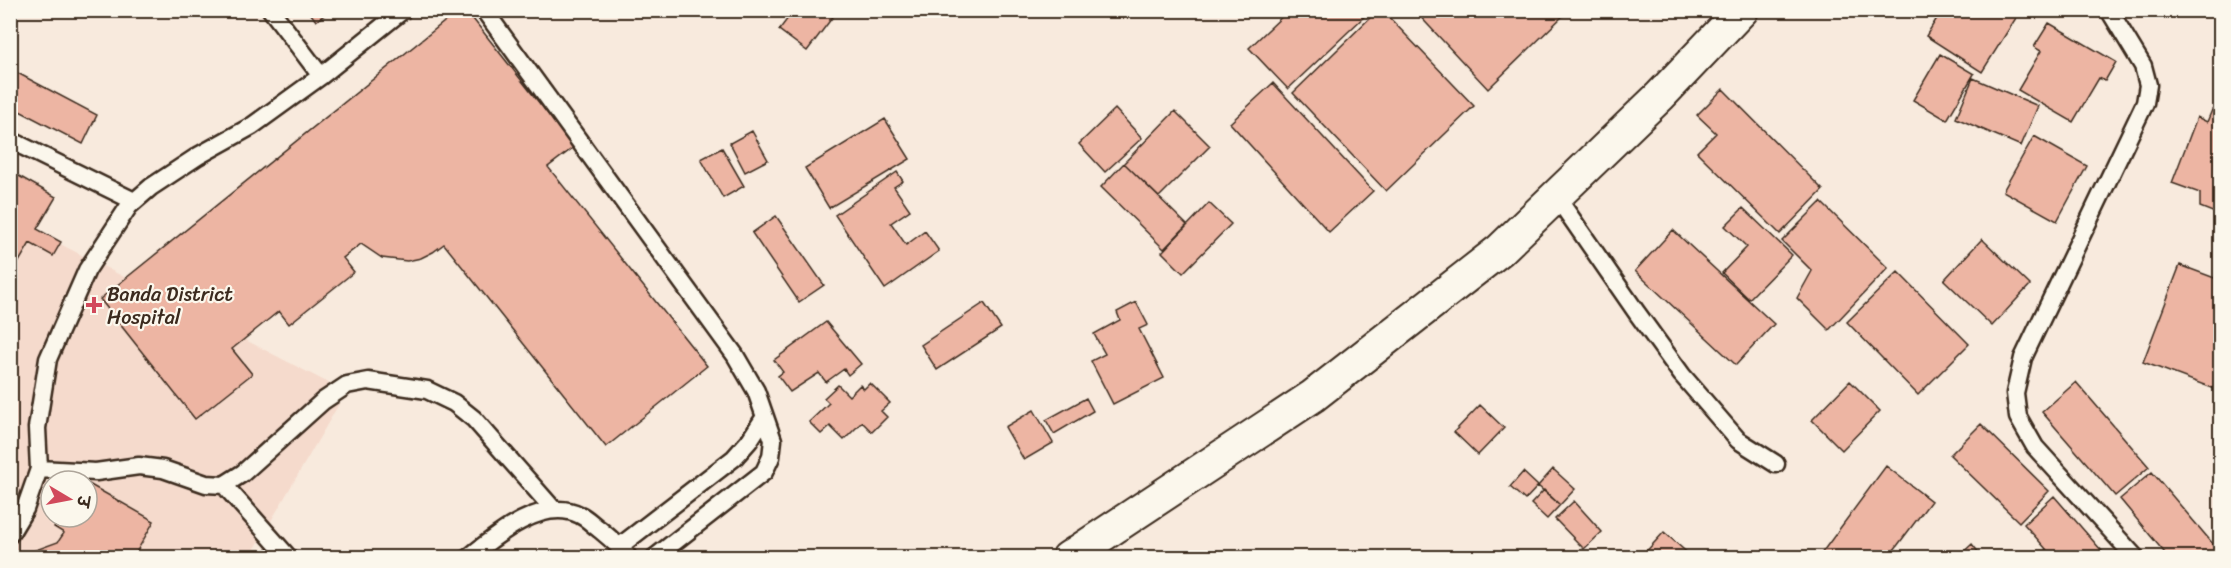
<svg xmlns="http://www.w3.org/2000/svg" width="2231" height="568" viewBox="0 0 2231 568" font-family="Sriracha,'Playpen Sans Deva',sans-serif">
  <style>
    .built { fill: #f5dacc; fill-rule: evenodd }
    .building { fill: #edb5a3; stroke: #3b2a1e; stroke-width: 1.5 }
    .lines { fill: none; stroke-linecap: round; stroke-linejoin: round }
    .service-casing { stroke: #3b2a1e; stroke-width: 21 }
    .minor-casing { stroke: #3b2a1e; stroke-width: 36 }
    .service { stroke: #fbf7ec; stroke-width: 16 }
    .minor { stroke: #fbf7ec; stroke-width: 32 }
    .poi-dot { fill: #d1495b; stroke: #fbf7ec; stroke-width: 2 }
    .labels { text-anchor: middle; dominant-baseline: central; stroke-width: 4.5; stroke-linejoin: round; paint-order: stroke }
    .poi-label { font-size: 20px; fill: #3b2a1e; stroke: #fbf7ec; text-anchor: start }
  </style>
  <rect width="100%" height="100%" fill="#f8eadd"/>
  <filter id="ink" filterUnits="userSpaceOnUse"><feTurbulence type="fractalNoise" baseFrequency=".0167" numOctaves="2"/><feDisplacementMap in="SourceGraphic" scale="12" xChannelSelector="R" yChannelSelector="G"/><feConvolveMatrix kernelMatrix="1 2 1 2 8 2 1 2 1" color-interpolation-filters="sRGB"/></filter>
  <g filter="url(#ink)">
    <path class="built" d="M10,218L346,392L250,557H11ZM51,481H87V517H51Z"/>
    <path class="building" d="M308,10H331L316,21Z
      M459,10H466L574,147L548,167L707,366L606,447L444,244L433,252L421,258L407,261L382,258L361,244L343,258L354,272L289,324L279,311L232,349L252,374L195,419L100,299Z
      M794,10H838L807,51L779,30Z
      M1289,10H1366L1368,13L1288,89L1249,48Z
      M1378,10H1382L1474,106L1386,191L1293,93Z
      M1414,10H1569L1488,89Z
      M1942,10H2021L1982,72L1926,36Z
      M2049,23L2116,62L2105,81L2099,78L2073,122L2018,90L2041,51L2034,47Z
      M1940,54L1974,74L1947,120L1913,100Z
      M10,69L97,115L83,144L10,106Z
      M1973,78L2038,106L2021,146L1956,118Z
      M1273,83L1373,191L1329,232L1230,123Z
      M1723,89L1823,190L1780,234L1697,152L1716,133L1697,115Z
      M1115,109L1142,138L1105,172L1079,144Z
      M2212,110L2220,113V215L2200,207V193L2172,183L2197,117L2207,122Z
      M1175,111L1210,146L1159,197L1124,163Z
      M885,119L910,159L829,208L805,168Z
      M752,131L768,160L745,172L730,143Z
      M2034,136L2087,166L2057,221L2003,191Z
      M722,148L744,186L723,198L701,159Z
      M1124,163L1187,225L1164,249L1101,187Z
      M10,171L56,197L37,229L61,242L53,256L30,243L10,277Z
      M897,172L903,181L894,187L910,210L891,223L906,245L925,231L939,251L885,289L835,215Z
      M1821,202L1888,268L1829,330L1797,298L1812,271L1782,241Z
      M1209,203L1231,224L1183,273L1162,252Z
      M1743,208L1792,255L1749,299L1722,273L1747,247L1725,226Z
      M776,216L824,285L799,302L752,233Z
      M1673,230L1774,324L1736,365L1635,271Z
      M1982,239L2030,285L1992,326L1944,280Z
      M2180,265L2220,280V391L2143,362Z
      M1898,272L1969,344L1918,395L1847,322Z
      M1136,302L1148,325L1139,329L1164,378L1113,404L1091,361L1105,354L1094,334L1120,320L1117,312Z
      M984,303L1001,328L937,370L921,345Z
      M826,322L861,364L848,375L844,369L826,382L819,373L790,392L778,376L783,372L774,360Z
      M1850,381L1880,411L1842,450L1812,420Z
      M2076,382L2149,467L2115,496L2042,412Z
      M870,383L890,403L881,411L887,417L872,432L862,422L844,440L830,426L821,434L809,422L829,403L824,398L838,385L849,396L860,385L864,389Z
      M1086,398L1093,411L1054,434L1046,420Z
      M1480,405L1504,428L1478,455L1454,432Z
      M1034,410L1053,443L1024,460L1005,427Z
      M1981,424L2049,491L2019,522L1950,455Z
      M1886,466L1931,501L1888,558H1818Z
      M1553,469L1575,489L1560,505L1538,486Z
      M1523,472L1538,486L1525,500L1510,487Z
      M2152,472L2219,551L2211,558H2169L2120,499Z
      M87,483L154,521L133,558H14L58,542L64,533L54,527L59,517H87Z
      M1544,490L1560,505L1547,519L1531,504Z
      M2054,496L2108,558H2054L2024,524Z
      M1574,501L1602,532L1584,549L1555,519Z
      M1664,532L1693,558H1646L1643,555Z
      M1972,544L1983,558H1957Z"/>
    <g class="lines">
      <defs>
        <path id="service" d="M271,10L321,76
          M484,10L735,355L756,391L773,440L771,457L764,472L654,558
          M2109,10L2143,66L2148,85L2145,103L2023,358L2015,393L2018,417L2035,447L2136,558
          M10,140L134,201
          M1556,196L1637,313L1682,375L1738,440L1776,464
          M39,469L96,472L139,466L163,469L206,484L224,485L243,473L323,401L347,385L368,381L427,390L454,403L474,419L554,510
          M224,485L289,558
          M10,534L25,509L39,469L37,428L48,359L87,270L129,206L151,187L198,156L252,126L321,76L403,10
          M620,546L734,458L749,441L764,418
          M468,558C495,536 543,496 580,515C587,518 593,525 599,529C610,538 620,546 629,558"/>
        <path id="minor" d="M1068,558L1313,396L1500,250L1660,96L1742,10"/>
      </defs>
      <use href="#service" class="service-casing"/>
      <use href="#minor" class="minor-casing"/>
      <use href="#service" class="service"/>
      <use href="#minor" class="minor"/>
    </g>
  </g>
  <path class="poi-dot" d="M91 296h6v6h6v6h-6v6h-6v-6h-6v-6h6z"/>
  <g class="labels">
    <g class="poi-label">
      <text x="107" y="294">Banda District<tspan x="107" dy="23">Hospital</tspan></text>
    </g>
  </g>
  <rect width="2231" height="568" fill="none" stroke="#fbf7ec" stroke-width="36"/>
  <rect x="18" y="18" width="2195" height="532" fill="none" stroke="#3b2a1e" stroke-width="2" filter="url(#ink)"/>
  <g transform="translate(69 499) rotate(100)"><circle r="28" fill="#fbf7ec" stroke="#aea59a" stroke-width="1.5"/>
  <path d="M0-4.5L10 22L0 15L-10 22Z" fill="#d1495b"/>
  <text y="-9" font-size="16" font-weight="bold" text-anchor="middle" fill="#3b2a1e">उ</text>
  </g>
</svg>
